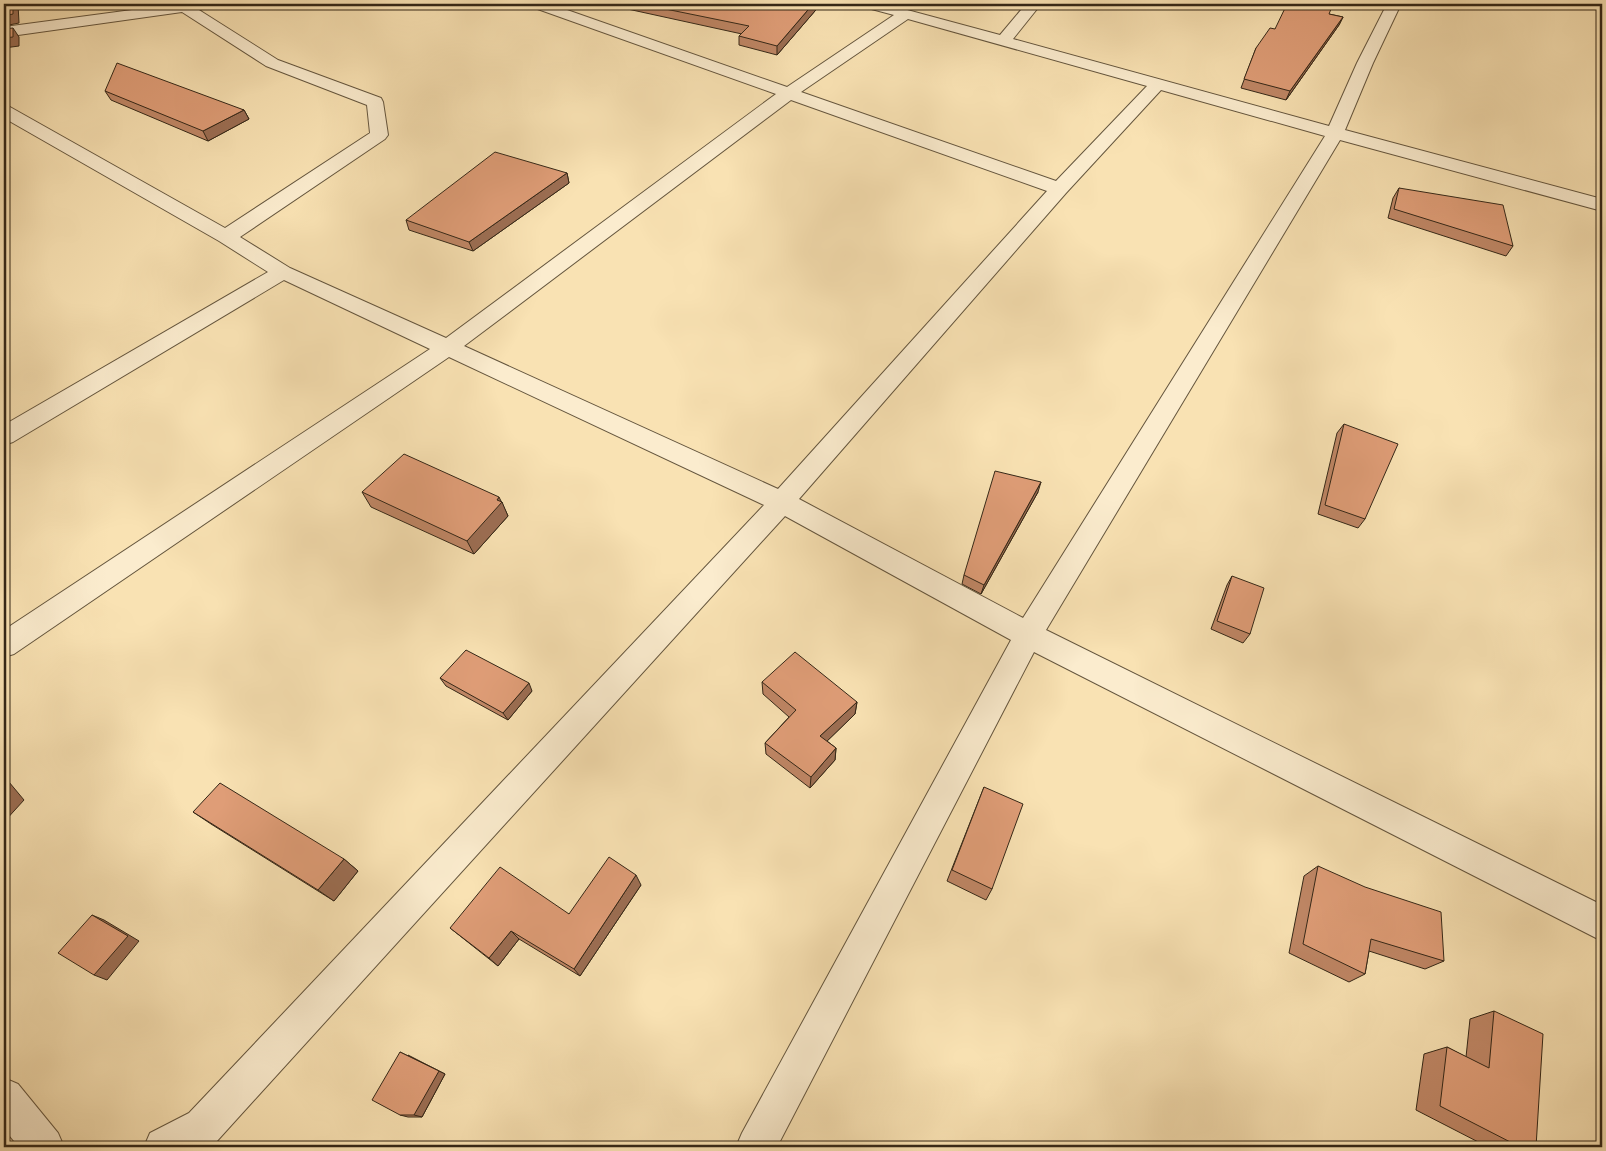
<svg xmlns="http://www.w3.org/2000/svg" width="1606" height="1151" viewBox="0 0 1606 1151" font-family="'Sorts Mill Goudy',serif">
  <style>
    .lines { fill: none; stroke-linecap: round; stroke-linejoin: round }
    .minor-casing { stroke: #65563e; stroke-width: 2 }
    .minor { fill: #fbecce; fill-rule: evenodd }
    .wall { fill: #c08766; stroke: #342717 }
    .shaded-wall { fill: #9c6e53; stroke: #342717 }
    .building { fill: #df9d77; stroke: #342717 }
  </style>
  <rect width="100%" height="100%" fill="#f9e2b3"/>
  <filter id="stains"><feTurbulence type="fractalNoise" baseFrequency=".004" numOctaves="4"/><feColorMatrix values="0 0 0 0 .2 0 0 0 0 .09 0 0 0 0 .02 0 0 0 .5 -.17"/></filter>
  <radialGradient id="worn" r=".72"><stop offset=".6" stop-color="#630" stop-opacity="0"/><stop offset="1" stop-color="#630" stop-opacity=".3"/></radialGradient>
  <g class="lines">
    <defs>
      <path id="minor" d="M177,4H208L206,8L199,10L278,60L381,98L383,102L388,135L385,139L240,237L290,268L446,338L776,94L532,7L530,4H550L787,87L894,15L864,7L862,4H885L1000,35L1026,4H1041L1013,39L1329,126L1357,63L1387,4H1401L1373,63L1345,130L1602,199V211L1340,140L1046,630L1602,905V941L1034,652L777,1147H736L742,1133L1011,640L785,516L217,1141L205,1147H144L150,1133L189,1113L764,505L449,357L14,654L4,657V630L430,349L284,280L13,442L4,445V425L268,272L219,241L4,118V106L10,107L225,228L370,133L367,105L266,66L182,12L4,37V27ZM908,19L1147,86L1056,181L801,92ZM1161,90L1325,136L1023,618L799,499L1066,193ZM791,100L1047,191L778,489L464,346Z
        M4,1078L18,1084L58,1133L64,1147H19L4,1129Z"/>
    </defs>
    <use href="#minor" class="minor-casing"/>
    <use href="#minor" class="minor"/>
  </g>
  <path class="wall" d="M622,4H821L777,55L739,45V36L742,34L623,8Z
    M1329,14L1343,17L1339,25L1286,100L1241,88L1256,48L1275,29Z
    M105,91L244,110L249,119L208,141L111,100Z
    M567,173L569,183L473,251L409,230L406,220Z
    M1399,188L1513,246L1506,256L1388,218L1393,198Z
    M1344,424L1365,519L1358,528L1318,514L1337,433Z
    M362,492L501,501L508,516L474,554L371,507Z
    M1038,492L981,594L962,584L964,575Z
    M1232,576L1250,634L1243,643L1211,629L1227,585Z
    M440,678L532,691L508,720L446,686Z
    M762,682L857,702L855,714L827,741L836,748L835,760L810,788L766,754L765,743L789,717L763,694Z
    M984,787L992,889L986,900L947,881Z
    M193,812L344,859L358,871L334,901L211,824Z
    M1318,866L1444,961L1425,969L1369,951L1365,974L1349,982L1289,953L1304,876Z
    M641,885L580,976L519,939L498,966L450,928L569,914Z
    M1494,1011L1536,1147H1488L1416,1110L1424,1054L1447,1047L1466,1057L1470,1019Z
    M408,1055L445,1074L422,1117H408L400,1115Z"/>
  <path class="shaded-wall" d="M13,4H18L19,23L4,26V16Z
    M813,4H821L777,55V46Z
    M1343,17L1339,25L1286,100L1290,91Z
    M13,28L19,37V46L4,48V38Z
    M244,110L249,119L208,141L203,131Z
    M567,173L569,183L473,251L469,242Z
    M1041,482L1038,492L981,594L984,585Z
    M499,497L502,503V502L508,516L474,554L467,541Z
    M529,683L532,691L508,720L503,713Z
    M857,702L855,714L820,748V736Z
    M836,748L835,760L810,788L811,777Z
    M4,776L24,800L4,822Z
    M344,859L358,871L334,901L318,890Z
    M636,875L641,885L580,976L574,969Z
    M92,915L104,920L139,941L107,980L94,975Z
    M511,931L519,939L498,966L489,958Z
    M400,1052L445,1074L422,1117L414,1115Z"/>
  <path class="building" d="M4,4H13V14L4,16Z
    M641,4H813L777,46L739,36L749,26Z
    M1287,4H1333L1329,14L1343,17L1290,91L1244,79L1256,48L1270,28L1275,29Z
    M13,28V37L4,38V29Z
    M117,63L244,110L203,131L105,91Z
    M495,152L567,173L469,242L406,220Z
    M1399,188L1503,205L1513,246L1394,209Z
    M1344,424L1398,444L1365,519L1325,505Z
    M404,454L499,497L497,500L502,502L467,541L362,492Z
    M995,471L1041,482L984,585L964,575Z
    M1232,576L1264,588L1250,634L1217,621Z
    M466,650L529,683L503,713L440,678Z
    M795,652L857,702L820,736L836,748L811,777L765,743L796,710L762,682Z
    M220,783L344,859L318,890L193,812Z
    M984,787L1023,804L992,889L952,870Z
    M609,857L636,875L574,969L511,931L489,958L450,928L500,867L569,914Z
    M1318,866L1365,887L1441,912L1444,961L1371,939L1365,974L1303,944Z
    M92,915L128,936L94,975L58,953Z
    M1494,1011L1543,1034L1536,1147H1520L1440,1106L1447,1047L1489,1068Z
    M400,1052L439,1071L414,1115H400L372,1100Z"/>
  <rect width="1606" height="1151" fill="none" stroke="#f9e2b3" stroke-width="20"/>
  <rect x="5" y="5" width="1596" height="1141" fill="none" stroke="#342717" stroke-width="2.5"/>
  <rect x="10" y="10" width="1586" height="1131" fill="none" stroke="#342717"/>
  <rect width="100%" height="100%" filter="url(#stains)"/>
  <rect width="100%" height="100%" fill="url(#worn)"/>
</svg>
